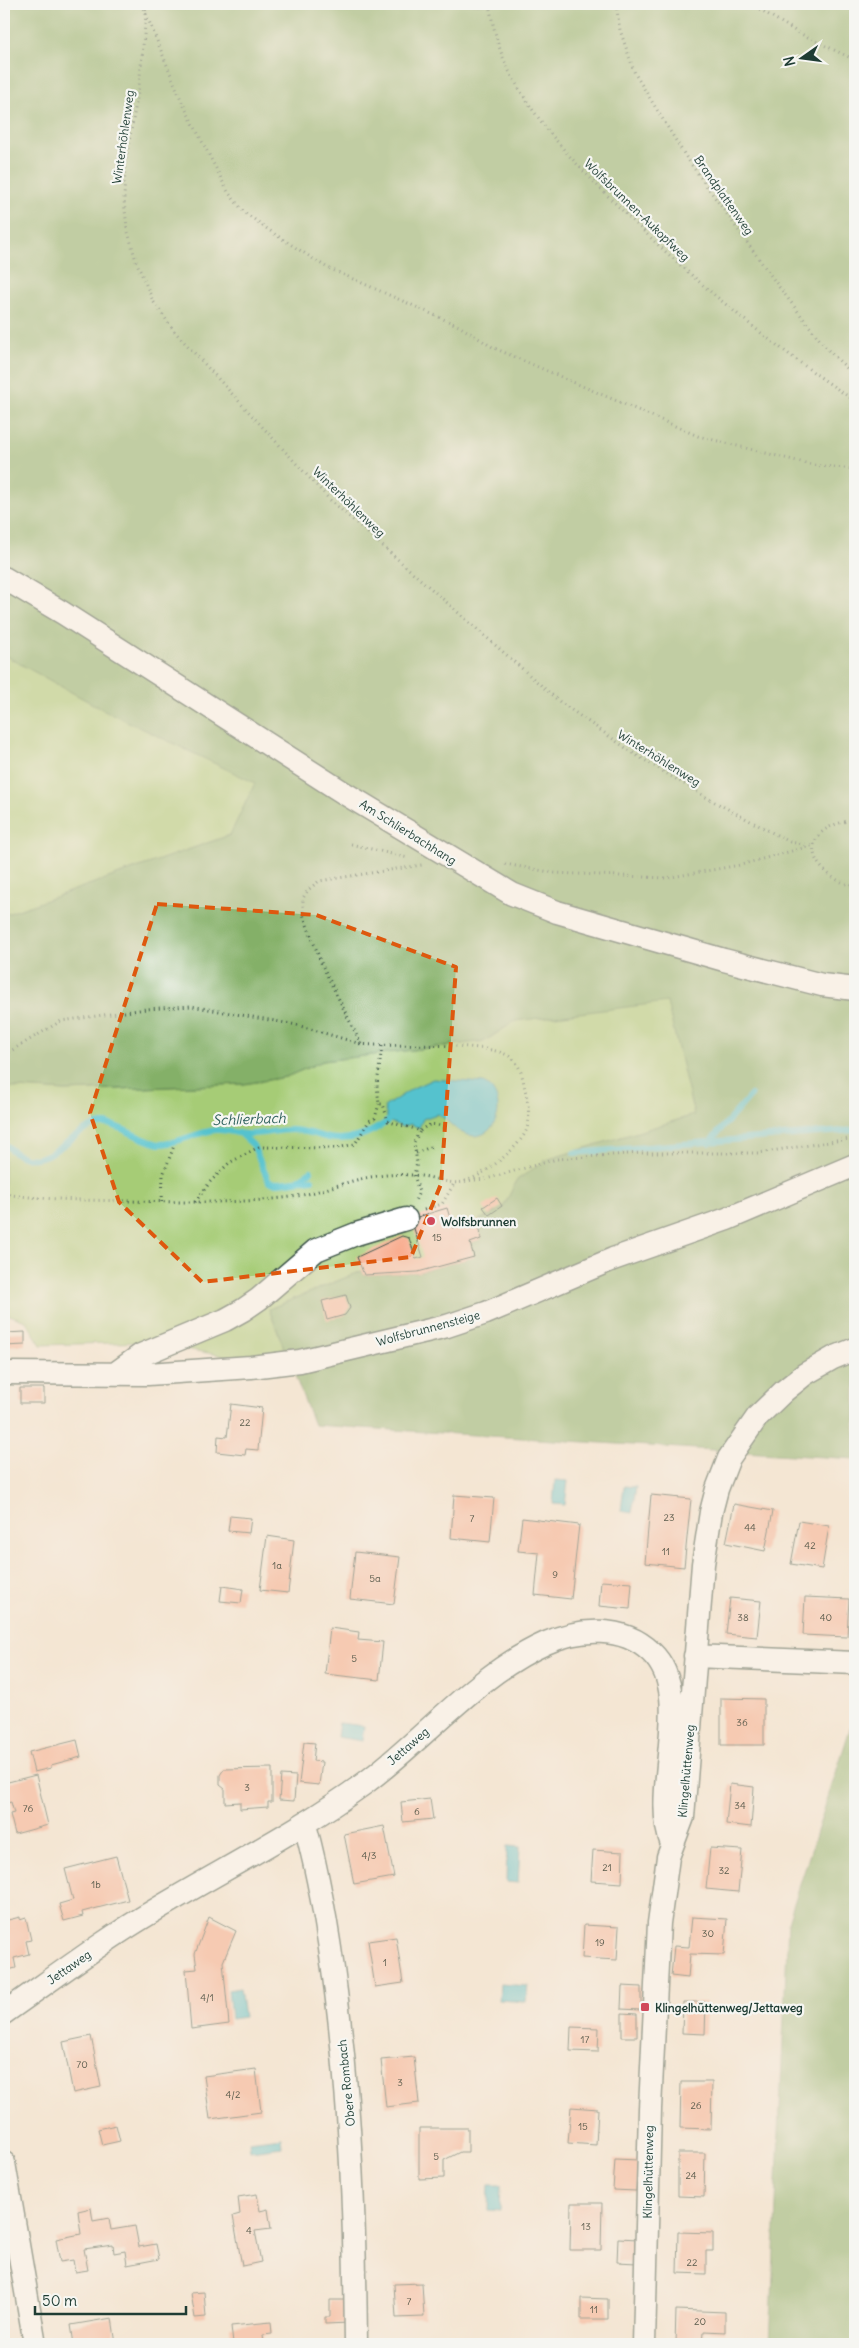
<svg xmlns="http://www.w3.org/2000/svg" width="859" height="2348" viewBox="0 0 859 2348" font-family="Delius,sans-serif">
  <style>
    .green { fill: #a6cc76; stroke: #628455 }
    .forest { fill: #84b067; stroke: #52764e }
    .water { fill: #55c2ce; stroke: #3a8081 }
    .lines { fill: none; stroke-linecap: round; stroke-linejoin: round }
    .stream { stroke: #55c2ce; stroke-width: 6 }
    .building { fill: #f9a889 }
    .minor-casing { stroke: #3f564c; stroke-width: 25 }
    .path { stroke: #3f564c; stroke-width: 3; stroke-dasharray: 1 4; stroke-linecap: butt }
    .minor { stroke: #fff; stroke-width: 22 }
    .marked { fill: none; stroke: #de580e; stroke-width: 4; stroke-dasharray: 10 6; stroke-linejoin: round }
    .poi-dot { fill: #d1495b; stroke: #f6f6f2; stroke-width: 2 }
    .labels { text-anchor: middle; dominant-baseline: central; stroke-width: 4.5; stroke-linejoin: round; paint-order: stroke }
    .number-label { font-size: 10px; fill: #565849 }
    .street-label { font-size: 12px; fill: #1f3d34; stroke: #f6f6f2 }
    .poi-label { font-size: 12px; font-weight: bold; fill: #1f3d34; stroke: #f6f6f2; text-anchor: start }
    .water-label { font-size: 14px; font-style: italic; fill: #2c5e5a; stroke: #f6f6f2 }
  </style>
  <rect width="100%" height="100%" fill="#f6f6f2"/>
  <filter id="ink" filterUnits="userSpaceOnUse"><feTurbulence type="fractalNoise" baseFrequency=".02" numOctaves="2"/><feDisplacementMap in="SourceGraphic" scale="10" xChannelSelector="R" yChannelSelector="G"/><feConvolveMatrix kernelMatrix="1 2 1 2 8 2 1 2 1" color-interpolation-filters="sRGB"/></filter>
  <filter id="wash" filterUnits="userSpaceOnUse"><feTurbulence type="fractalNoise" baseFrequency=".0096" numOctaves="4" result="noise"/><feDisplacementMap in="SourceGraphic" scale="20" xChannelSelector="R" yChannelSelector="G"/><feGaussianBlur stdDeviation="1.12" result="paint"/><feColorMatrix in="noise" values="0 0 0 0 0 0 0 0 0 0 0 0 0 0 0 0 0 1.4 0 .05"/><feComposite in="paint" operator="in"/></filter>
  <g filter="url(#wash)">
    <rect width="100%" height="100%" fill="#f4e6d3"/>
    <path class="green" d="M4,655L104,710L256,783L230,835L4,915Z
      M667,1001L694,1115L546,1160L517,1180L503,1208L479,1220L481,1239L474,1257L418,1272L364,1275L362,1271L269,1309L292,1369L149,1342L41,1345L26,1321L4,1313V1087L66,1091L244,1084L286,1077L323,1061L485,1041L515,1021Z"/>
    <path class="forest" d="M4,4H855V1459L314,1425L269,1309L362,1271L364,1275L418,1272L473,1257L470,1243L481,1239L479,1220L503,1208L517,1180L546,1160L694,1115L667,1002L515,1021L485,1041L323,1061L286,1077L244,1084L66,1091L4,1087V915L230,835L255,783L104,710L4,655Z
      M855,1713V2344H770L788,1922Z"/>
    <path class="water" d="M433,1079L483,1083C511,1096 497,1146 465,1134C454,1130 448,1119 437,1114L423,1119L419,1128L411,1124L402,1127L388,1121L384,1107L413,1088Z
      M555,1480L568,1481L565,1505L553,1504Z
      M624,1486L636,1487L632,1513L621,1511Z
      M339,1723L364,1726L362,1741L337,1737Z
      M507,1846L520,1847L518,1883L506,1882Z
      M500,1984L528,1986L526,2002L499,2000Z
      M240,1988L244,2017L231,2019L228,1990Z
      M281,2137L282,2147L250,2151L249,2141Z
      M489,2185H501L500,2211L488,2210Z"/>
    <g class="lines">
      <path class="stream" d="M242,1135L253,1145L269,1182L278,1183L312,1179
        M4,1143C45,1190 76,1114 111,1125C124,1128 149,1144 161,1144C179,1143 197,1132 216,1130C227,1129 236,1134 246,1134C261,1135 276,1130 291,1130C304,1130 316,1135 328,1138C352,1142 370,1134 388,1121
        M709,1143L751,1095
        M574,1153L855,1130
        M297,1180L311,1171"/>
    </g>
    <g id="blocks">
      <path class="building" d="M497,1198L502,1206L489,1215L483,1207Z
        M447,1208L453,1228L479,1220L481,1239L470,1243L474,1257L418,1272L364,1275L357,1257L402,1236L409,1238L416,1259L423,1257L411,1219Z
        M346,1295L350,1308L345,1315L327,1320L322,1301Z
        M25,1332V1345L4,1346V1333Z
        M20,1388H44V1403H20Z
        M231,1404L262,1408L258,1450L246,1449L245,1455L217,1452L218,1436L227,1437Z
        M454,1495L494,1498L490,1542L451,1538Z
        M651,1495L691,1499L684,1567L645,1563Z
        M734,1504L773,1511L765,1551L726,1543Z
        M230,1516L251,1518L249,1533L228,1531Z
        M522,1518L579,1525L571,1599L535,1595L539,1553L518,1551Z
        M799,1521L829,1526L822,1569L791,1564Z
        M267,1536L294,1540L288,1593L260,1590Z
        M355,1552L400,1557L394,1604L350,1599Z
        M601,1581L632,1583L630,1609L599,1606Z
        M222,1586L243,1589L241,1603L220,1601Z
        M805,1597L849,1599L847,1637L803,1635Z
        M730,1598L761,1601L757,1637L726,1634Z
        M330,1628L359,1632L358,1640L383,1642L379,1680L325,1674Z
        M721,1698L764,1699V1745H721Z
        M77,1740L81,1757L51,1765V1768L34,1772L29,1752Z
        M304,1742L315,1743L313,1761L322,1762L319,1785L299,1783Z
        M272,1768V1802H268V1807L240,1809V1802L225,1803V1789L220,1785V1775L224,1769Z
        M36,1775L48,1825L15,1834L10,1814L14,1813L11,1802L7,1803L4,1783Z
        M281,1775L296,1776L294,1801L279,1800Z
        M730,1784L754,1787L751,1827L726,1824Z
        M430,1799L433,1819L403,1822L401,1802Z
        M384,1826L394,1877L354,1884L344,1834Z
        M710,1848L742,1850L738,1892L706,1889Z
        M593,1850L623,1852L622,1883L591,1881Z
        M116,1856L128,1900L82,1912L83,1916L64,1921L59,1904L73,1900L65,1869Z
        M20,1917V1920L26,1918L31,1940L26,1941L29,1954L14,1958L16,1968L4,1971V1921Z
        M209,1917L236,1931L223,1962L229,2024L191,2029L186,1970L197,1969L195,1954Z
        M692,1917L727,1919L724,1955L690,1954L688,1978L671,1976L674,1946L689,1947Z
        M584,1925L619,1927L617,1960L582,1958Z
        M396,1937L403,1983L375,1987L368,1941Z
        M622,1986L641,1987V2010L621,2009Z
        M683,2002H706L705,2034L682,2033Z
        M622,2013L637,2014V2037H622Z
        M571,2027L599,2028L598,2052L570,2051Z
        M91,2036L101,2087L73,2093L63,2042Z
        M414,2057L419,2103L386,2107L381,2060Z
        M256,2069L261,2112L210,2119L204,2076Z
        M681,2082H712L711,2129L680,2128Z
        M571,2107L598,2109L596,2145L568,2143Z
        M116,2125L120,2141L102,2145L98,2129Z
        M419,2128H468V2152H460L444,2160V2178L419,2179Z
        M678,2153H705L704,2197L678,2196Z
        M615,2159L638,2160L636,2191L613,2190Z
        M257,2194L260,2211L268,2209L271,2229L255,2231L261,2262L242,2266L233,2216L240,2214L238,2197Z
        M571,2203H602L601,2250H570Z
        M91,2208L93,2221L109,2218L111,2230L135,2226L139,2247L156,2244L159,2259L127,2265L125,2251L114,2253L113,2245L84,2249L88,2270L75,2272L73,2260L60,2262L56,2239L81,2234L78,2211Z
        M678,2232L713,2233V2251H706V2274L677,2273Z
        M618,2238L638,2239L637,2263L617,2262Z
        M422,2283L424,2317L396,2318L394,2284Z
        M204,2292L206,2317L195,2318L191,2293Z
        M581,2298L608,2299V2319H581Z
        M330,2300H349L350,2323L325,2324V2317H330Z
        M676,2310L725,2312V2332L704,2331L703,2344H675Z
        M112,2318L116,2344H74L71,2325Z
        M271,2322L272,2334L263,2335L264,2344H233L231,2326Z"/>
    </g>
  </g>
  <g filter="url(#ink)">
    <use href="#blocks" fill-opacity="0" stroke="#3f564c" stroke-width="1"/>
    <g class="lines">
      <defs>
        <path id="minor" d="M4,578L63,613L344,793L512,894L557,912L724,960L822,985L855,989
          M4,1373L148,1374L251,1367L300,1361L447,1326L486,1313L613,1259L727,1219L855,1165
          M116,1373L141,1355L225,1320L243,1310L259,1299L316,1250L356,1234L406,1219
          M695,1656L855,1663
          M305,1825C320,1880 329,1936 336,1992C351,2110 355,2226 356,2344
          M4,2013C54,1978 104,1940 157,1909C227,1867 299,1831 365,1783C426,1738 475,1675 546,1643C579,1628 623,1625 651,1652C697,1695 649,1790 672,1844
          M4,2163L35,2344
          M644,2344L650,2109L659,1923L668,1857L683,1817L703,1564L711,1512L717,1489L729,1458L758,1416L784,1391L805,1374L833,1358L855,1349"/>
      </defs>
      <use href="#minor" class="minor-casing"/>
      <path class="path" d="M142,4L182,102L228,192L244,212L273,233L326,267L459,326L494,348L698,436L813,465L855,469
        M147,4L139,87L125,164L124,201L127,228L136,261L153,301L175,332L329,499L560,702L636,755L709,799L790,842L809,845
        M489,4C493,26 498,48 508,69C536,123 576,165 619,207C691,279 771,345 855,401
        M616,4L620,30L635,74L686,157L779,287L827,349L855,376
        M751,4L797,32L855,60
        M855,820C795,827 805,873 855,887
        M351,844L408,858
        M505,864L555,873L666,878L740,865L814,845
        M382,1046L377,1085L379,1104H383L388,1121C400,1126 409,1126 420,1131L414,1142L417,1163L414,1175L419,1192L415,1201
        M4,1055L61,1021L146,1009L191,1006L297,1025L361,1044
        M420,1131C429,1123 434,1123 445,1128
        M416,1153L433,1146
        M465,1181L486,1179L557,1159L641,1153H758L855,1138
        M4,1194C45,1200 86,1200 128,1201C183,1202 237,1204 291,1197C321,1193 349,1179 378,1176C392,1174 407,1174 421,1176C435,1177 448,1185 463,1182C482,1177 518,1149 526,1131C531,1119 528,1102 525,1089C523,1079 521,1068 514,1060C496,1039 392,1048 361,1044L322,965L303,914V898L308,890L319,881L422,865
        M162,1202L163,1175L174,1146
        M195,1202L210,1182L229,1163L259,1147L337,1148L355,1144L369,1121L375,1118L379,1104
        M424,1210L442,1204L455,1182"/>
      <use href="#minor" class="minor"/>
    </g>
  </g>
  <path d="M0 0H859V2348H0ZM157,904L316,915L456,967L441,1184L411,1257L202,1282L119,1202L90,1113Z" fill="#f4e6d3" fill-opacity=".55" fill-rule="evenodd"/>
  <path class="marked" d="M157,904L316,915L456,967L441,1184L411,1257L202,1282L119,1202L90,1113Z"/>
  <g class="poi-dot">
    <circle cx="431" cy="1221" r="5"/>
    <rect x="640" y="2002" width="10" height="10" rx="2.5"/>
  </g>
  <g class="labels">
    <g class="number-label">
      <text x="437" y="1237">15</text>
      <text x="245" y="1422">22</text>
      <text x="669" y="1517">23</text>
      <text x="472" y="1518">7</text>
      <text x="750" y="1527">44</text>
      <text x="810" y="1545">42</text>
      <text x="666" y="1551">11</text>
      <text x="277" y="1565">1a</text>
      <text x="555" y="1574">9</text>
      <text x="375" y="1578">5a</text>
      <text x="743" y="1617">38</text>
      <text x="826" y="1617">40</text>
      <text x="354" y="1658">5</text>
      <text x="742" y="1722">36</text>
      <text x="247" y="1787">3</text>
      <text x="740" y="1805">34</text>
      <text x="28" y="1808">76</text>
      <text x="417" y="1811">6</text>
      <text x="369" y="1855">4/3</text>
      <text x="607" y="1867">21</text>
      <text x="724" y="1870">32</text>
      <text x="96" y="1884">1b</text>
      <text x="708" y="1933">30</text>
      <text x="600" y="1942">19</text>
      <text x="385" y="1962">1</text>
      <text x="207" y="1997">4/1</text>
      <text x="585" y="2039">17</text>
      <text x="82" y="2064">70</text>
      <text x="400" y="2082">3</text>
      <text x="233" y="2094">4/2</text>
      <text x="696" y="2105">26</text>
      <text x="583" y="2126">15</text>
      <text x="436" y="2156">5</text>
      <text x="691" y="2175">24</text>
      <text x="586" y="2226">13</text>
      <text x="249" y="2230">4</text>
      <text x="692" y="2262">22</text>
      <text x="409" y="2301">7</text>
      <text x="594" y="2309">11</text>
      <text x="700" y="2321">20</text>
    </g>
    <g class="street-label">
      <text transform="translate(123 137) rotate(-82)">Winterhöhlenweg</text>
      <text transform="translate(724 195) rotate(55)">Brandplattenweg</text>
      <text transform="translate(637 210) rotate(44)">Wolfsbrunnen-Aukopfweg</text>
      <text transform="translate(349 502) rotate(44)">Winterhöhlenweg</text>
      <text transform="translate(659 758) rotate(32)">Winterhöhlenweg</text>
      <text transform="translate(408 832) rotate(32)">Am Schlierbachhang</text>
      <text transform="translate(428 1328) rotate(-15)">Wolfsbrunnensteige</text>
      <text transform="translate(408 1746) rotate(-41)">Jettaweg</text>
      <text transform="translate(686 1771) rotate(-85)">Klingelhüttenweg</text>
      <text transform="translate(69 1967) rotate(-35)">Jettaweg</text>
      <text transform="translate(346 2083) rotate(-96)">Obere Rombach</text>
      <text transform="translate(648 2172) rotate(-89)">Klingelhüttenweg</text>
    </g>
    <g class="poi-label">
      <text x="441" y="1221">Wolfsbrunnen</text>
      <text x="655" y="2007">Klingelhüttenweg/Jettaweg</text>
    </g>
    <g class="water-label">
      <text transform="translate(249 1119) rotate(-2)">Schlierbach</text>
    </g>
  </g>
  <rect width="859" height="2348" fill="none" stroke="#f6f6f2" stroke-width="20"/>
  <g transform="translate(802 58) rotate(256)" stroke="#f6f6f2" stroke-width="4" paint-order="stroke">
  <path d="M0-4L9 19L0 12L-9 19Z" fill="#1f3d34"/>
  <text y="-8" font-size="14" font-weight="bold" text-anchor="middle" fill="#1f3d34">N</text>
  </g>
  <path d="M35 2306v8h151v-8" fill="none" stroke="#1f3d34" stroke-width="2.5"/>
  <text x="42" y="2306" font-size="15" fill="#1f3d34" stroke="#f6f6f2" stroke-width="4" paint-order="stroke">50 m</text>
</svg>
